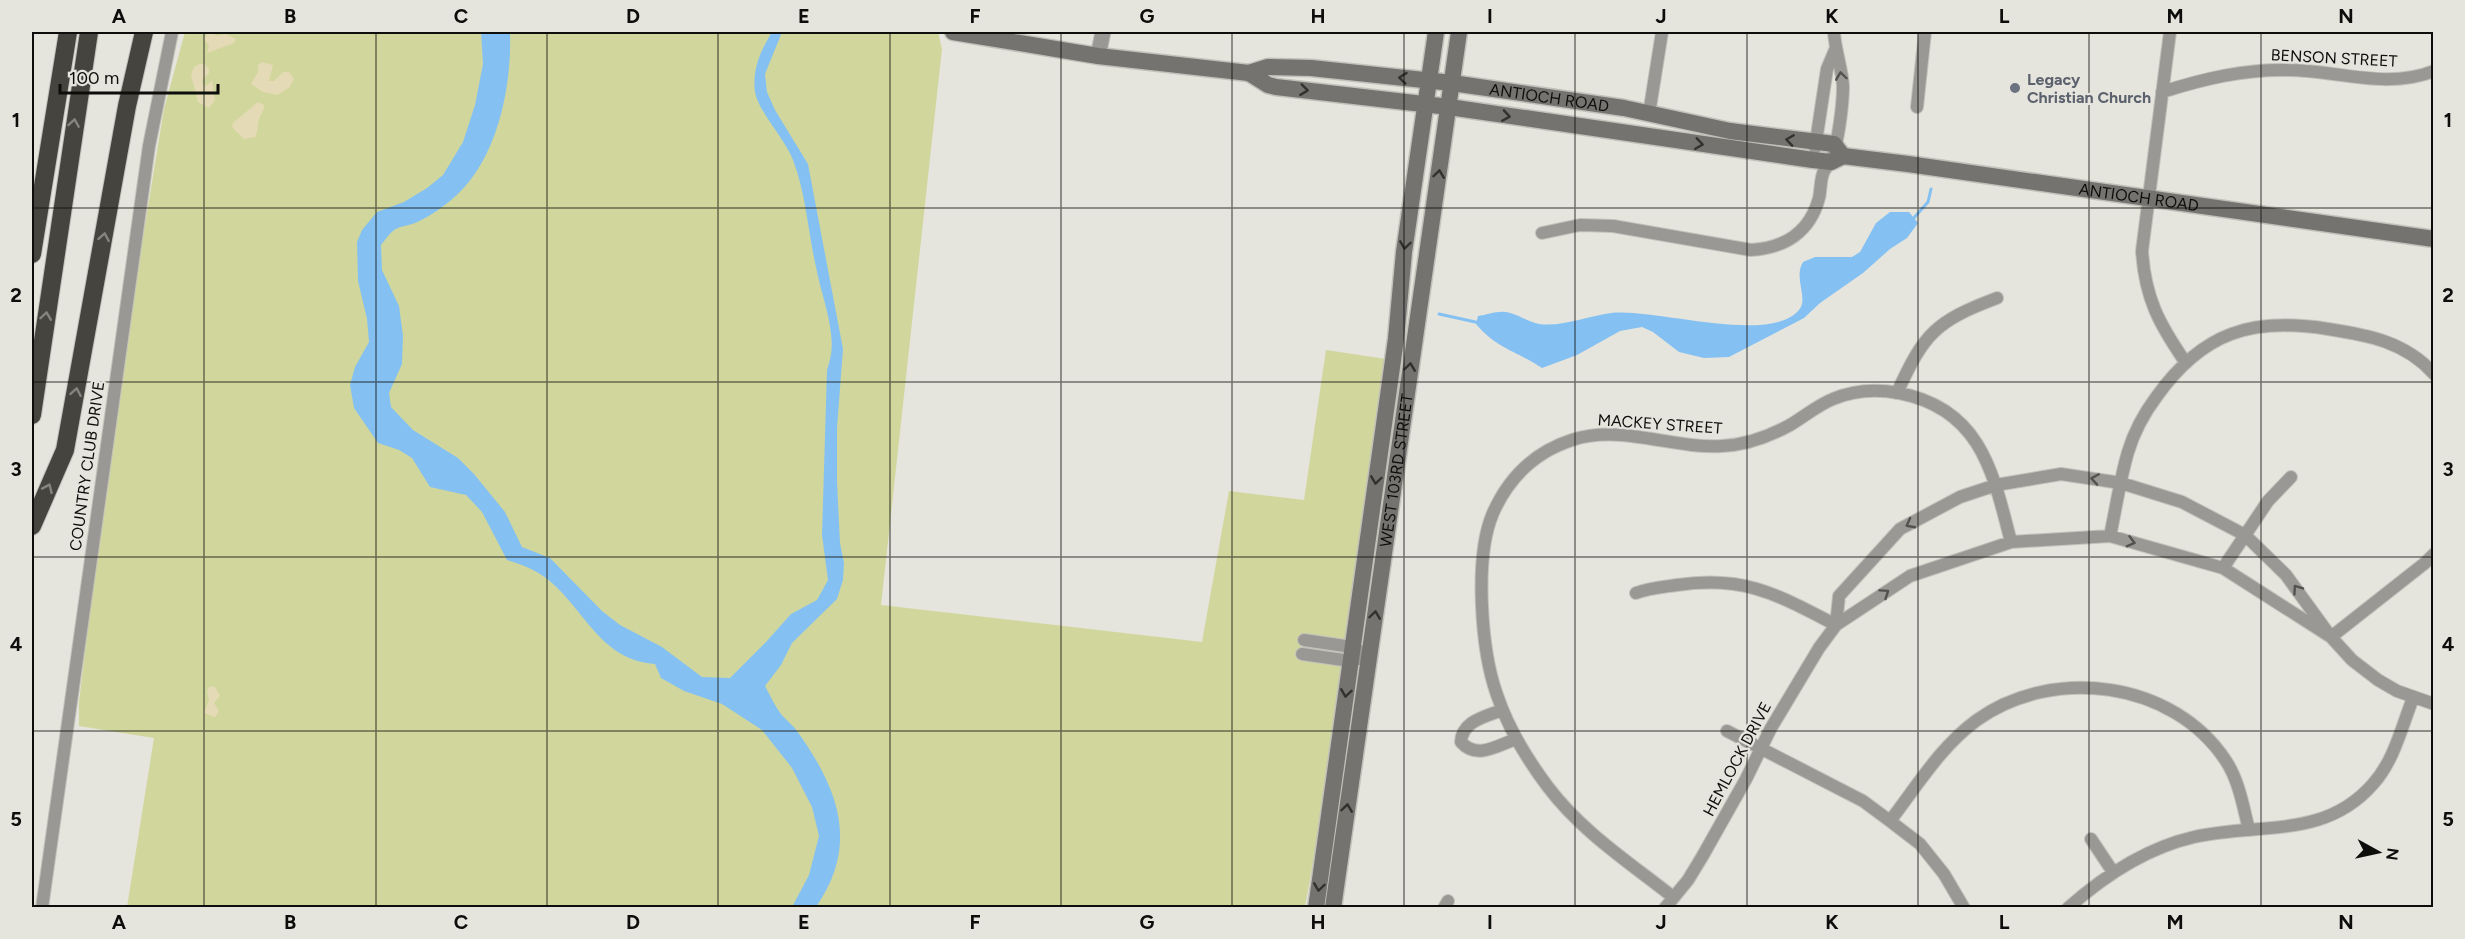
<svg xmlns="http://www.w3.org/2000/svg" width="2465" height="939" viewBox="0 0 2465 939" font-family="Figtree,sans-serif">
  <style>
    .green { fill: #d1d79c }
    .sand { fill: #e4dab5 }
    .water { fill: #84c1f2 }
    .lines { fill: none; stroke-linecap: round; stroke-linejoin: round }
    .stream { stroke: #84c1f2; stroke-width: 3 }
    .minor-casing { stroke: #c2c2bb; stroke-width: 14 }
    .tertiary-casing { stroke: #c2c2bb; stroke-width: 17 }
    .secondary-casing { stroke: #c2c2bb; stroke-width: 19 }
    .motorway-casing { stroke: #c2c2bb; stroke-width: 20 }
    .minor { stroke: #999895; stroke-width: 12 }
    .tertiary { stroke: #999895; stroke-width: 15 }
    .secondary { stroke: #757370; stroke-width: 16 }
    .motorway { stroke: #46443f; stroke-width: 18 }
    .oneway { stroke: #535250 }
    .oneway2 { stroke: #31312e }
    .oneway3 { stroke: #86847e }
    .grid { fill: none; stroke: #0d0d0b; stroke-width: 1.5; stroke-opacity: 0.55 }
    .worship-dot { fill: #6b7280; stroke: #e5e4dd; stroke-width: 2 }
    .labels { text-anchor: middle; dominant-baseline: central; stroke-width: 4.5; stroke-linejoin: round; paint-order: stroke }
    .street-label { font-size: 16px; fill: #0d0d0b; stroke: #e5e4dd }
    .worship-label { font-size: 16px; font-weight: bold; fill: #5b616d; stroke: #e5e4dd; text-anchor: start }
    .neatline { fill: none; stroke: #0d0d0b; stroke-width: 2 }
    .grid-label { font-size: 20px; text-anchor: middle; font-weight: bold; fill: #0d0d0b }
  </style>
  <rect width="100%" height="100%" fill="#e5e4dd"/>
  <path class="green" d="M185,32H938L942,49L881,605L1202,642L1229,491L1304,500L1326,350L1386,359L1323,806L1305,907H127L154,738L79,726V702L95,565L141,249L164,109Z"/>
  <path class="sand" d="M212,33L217,36L225,34L236,39L234,43L207,53L209,46L204,39L206,35Z
    M262,62L273,65L269,81H274L283,72H289L294,79L289,88L277,95L263,92L251,84L258,72V65Z
    M199,64H204L209,69V73L202,80L203,85L206,86L212,81L215,100L209,108L198,102L191,75L194,67Z
    M258,102L264,105C264,112 261,113 259,119C257,125 259,130 255,137L244,139L232,127L233,123Z
    M210,686L215,687L220,696L214,703L219,711L215,717L204,713L209,701L207,690Z"/>
  <path class="water" d="M481,32H510C512,88 497,164 450,201C440,209 427,218 415,223C408,226 399,226 393,231C389,234 385,240 381,245L382,270L399,306L403,336L402,364L389,393L391,407L413,430L458,458L474,474L505,512L522,547L550,558L602,611L620,625L662,647L702,677L730,678L766,642L791,614L817,600L828,580L822,535L827,370C831,358 833,348 831,334C829,312 820,289 816,267C808,232 806,194 793,160C785,139 758,111 755,92C752,69 761,50 772,32H782L765,74L767,92L775,110L808,164L843,349L837,428V482L840,543L844,563L843,580L837,599L792,643L781,665L765,686C770,695 775,706 781,714C786,720 792,724 797,731C838,788 860,844 816,907H792L809,875L819,836L812,807L792,768L762,730L722,704L684,691L661,678L655,664C602,660 587,614 552,583C539,571 523,565 507,560L482,512L466,495L430,487L412,458L399,450L378,443L354,408L350,385L355,367L369,342L367,319L358,281L357,242L362,230L377,212L404,202L427,188L443,175L463,142L475,105L483,64Z
    M1890,212H1909L1918,223L1907,238L1890,249L1863,273L1820,303L1804,318L1729,357L1704,358L1679,352L1653,332L1642,327L1620,331L1577,355L1542,368C1517,351 1497,349 1476,324L1478,316C1486,315 1497,311 1505,312C1516,313 1528,322 1539,324C1563,327 1588,316 1611,313C1655,308 1769,345 1799,310C1809,298 1793,278 1803,262L1815,257H1852L1860,252L1876,223Z"/>
  <g class="lines">
    <path class="stream" d="M1912,220L1928,202L1931,189
      M1439,314L1480,323"/>
    <defs>
      <path id="minor" d="M2170,32L2142,251C2145,298 2159,324 2186,363
        M2162,92C2203,79 2244,69 2288,70C2336,70 2386,90 2434,71
        M1917,107L1925,32
        M1649,114L1662,32
        M1815,148L1827,69L1835,50
        M1542,233L1580,225L1613,226L1751,250C1785,248 1810,232 1819,198C1821,190 1820,179 1824,171C1826,167 1830,164 1832,160C1838,141 1843,106 1843,86C1842,68 1835,50 1834,32
        M1897,393C1924,333 1936,321 1997,298
        M2110,536C2116,508 2120,479 2128,452C2134,432 2145,412 2157,396C2203,332 2252,317 2328,329C2368,335 2406,342 2434,374
        M2223,568L2268,501L2291,477
        M1636,593C1649,588 1663,587 1677,585C1745,575 1778,595 1836,625
        M1836,625L1839,596L1900,529L1960,497L1996,485L2061,474L2121,483L2182,502L2245,535L2286,575L2331,637L2352,660L2378,680L2397,691L2434,704
        M2331,637L2425,563L2434,554
        M1304,640L1352,647L1369,656
        M1302,654L1350,661L1359,659
        M1502,710C1485,717 1462,721 1461,742C1477,760 1496,746 1516,739
        M1727,731L1863,801L1890,821L1920,844L1944,874L1964,908
        M1890,821C1917,786 1941,746 1977,720C2052,666 2173,680 2226,761C2239,781 2243,806 2249,830
        M2091,839L2113,872
        M1673,897C1630,863 1582,832 1548,787C1527,759 1508,728 1497,695C1481,650 1474,557 1493,513C1509,477 1535,452 1572,440C1621,424 1672,449 1722,446C1745,445 1770,436 1790,425C1805,416 1818,405 1833,399C1854,390 1877,389 1899,393C1981,409 1993,472 2011,542
        M42,908L149,146L172,32
        M1444,908L1448,901
        M1665,908L1688,880L1702,857L1746,779L1771,728L1819,648L1836,625L1910,576L2011,542L2110,536L2223,568L2331,637
        M2068,908C2105,875 2146,848 2194,837C2259,822 2324,840 2373,784C2394,761 2402,726 2413,698"/>
      <path id="tertiary" d="M1098,56L1103,32"/>
      <g id="secondary">
        <path id="s1" d="M953,32L1098,56L1249,73L1268,67L1311,68L1452,83L1624,108L1730,131L1834,144L1843,156"/>
        <path id="s2" d="M1249,73L1268,85L1276,87L1449,107L1813,160L1831,162L1843,156L1908,164L2434,239"/>
        <path d="M1316,908L1396,339L1404,252L1436,32"/>
        <path id="s3" d="M1333,908L1459,32"/>
      </g>
      <path id="motorway" d="M32,254L68,32
        M32,415L89,32
        M32,526L65,450L127,106L144,32"/>
    </defs>
    <use href="#minor" class="minor-casing"/>
    <use href="#tertiary" class="tertiary-casing"/>
    <use href="#secondary" class="secondary-casing"/>
    <use href="#motorway" class="motorway-casing"/>
    <use href="#minor" class="minor"/>
    <use href="#tertiary" class="tertiary"/>
    <use href="#secondary" class="secondary"/>
    <use href="#motorway" class="motorway"/>
  </g>
  <defs><path id="oneway-chevron" d="M-2-3.5L2.5 0L-2 3.5" fill="none" stroke-width="1.6" stroke-linecap="round" stroke-linejoin="round" transform="scale(1.5)"/></defs>
  <g class="oneway">
    <use href="#oneway-chevron" transform="translate(1841 76) rotate(-98)"/>
    <use href="#oneway-chevron" transform="translate(2095 479) rotate(-171)"/>
    <use href="#oneway-chevron" transform="translate(1910 524) rotate(152)"/>
    <use href="#oneway-chevron" transform="translate(2131 542) rotate(15)"/>
    <use href="#oneway-chevron" transform="translate(2297 589) rotate(-125)"/>
    <use href="#oneway-chevron" transform="translate(1885 593) rotate(-34)"/>
  </g>
  <g class="oneway2">
    <use href="#oneway-chevron" transform="translate(1403 78) rotate(-174)"/>
    <use href="#oneway-chevron" transform="translate(1304 90) rotate(7)"/>
    <use href="#oneway-chevron" transform="translate(1506 116) rotate(9)"/>
    <use href="#oneway-chevron" transform="translate(1790 140) rotate(-172)"/>
    <use href="#oneway-chevron" transform="translate(1699 144) rotate(8)"/>
    <use href="#oneway-chevron" transform="translate(1439 174) rotate(-82)"/>
    <use href="#oneway-chevron" transform="translate(1405 245) rotate(98)"/>
    <use href="#oneway-chevron" transform="translate(1410 367) rotate(-82)"/>
    <use href="#oneway-chevron" transform="translate(1376 480) rotate(98)"/>
    <use href="#oneway-chevron" transform="translate(1375 615) rotate(-82)"/>
    <use href="#oneway-chevron" transform="translate(1346 693) rotate(98)"/>
    <use href="#oneway-chevron" transform="translate(1347 808) rotate(-82)"/>
    <use href="#oneway-chevron" transform="translate(1319 887) rotate(98)"/>
  </g>
  <g class="oneway3">
    <use href="#oneway-chevron" transform="translate(74 123) rotate(-81)"/>
    <use href="#oneway-chevron" transform="translate(104 237) rotate(-80)"/>
    <use href="#oneway-chevron" transform="translate(46 316) rotate(-82)"/>
    <use href="#oneway-chevron" transform="translate(76 392) rotate(-80)"/>
    <use href="#oneway-chevron" transform="translate(48 488) rotate(-66)"/>
  </g>
  <path class="grid" d="M204,32V908M376,32V908M547,32V908M718,32V908M890,32V908M1061,32V908M1232,32V908M1404,32V908M1575,32V908M1747,32V908M1918,32V908M2089,32V908M2261,32V908M32,208H2434M32,382H2434M32,557H2434M32,731H2434"/>
  <circle class="worship-dot" cx="2015" cy="88" r="6"/>
  <g class="labels">
    <g class="street-label">
      <text transform="translate(2334 58) rotate(3)">BENSON STREET</text>
      <text stroke="none"><textPath href="#s1" startOffset="602">ANTIOCH ROAD</textPath></text>
      <text stroke="none"><textPath href="#s2" startOffset="903">ANTIOCH ROAD</textPath></text>
      <text transform="translate(1660 424) rotate(4)">MACKEY STREET</text>
      <text transform="translate(87 466) rotate(-82)">COUNTRY CLUB DRIVE</text>
      <text stroke="none"><textPath href="#s3" startOffset="442">WEST 103RD STREET</textPath></text>
      <text transform="translate(1737 759) rotate(-62)">HEMLOCK DRIVE</text>
    </g>
    <g class="worship-label">
      <text x="2027" y="79">Legacy<tspan x="2027" dy="18">Christian Church</tspan></text>
    </g>
  </g>
  <rect width="2465" height="939" fill="none" stroke="#e5e4dd" stroke-width="66"/>
  <g transform="translate(2378 852) rotate(98)" stroke="#e5e4dd" stroke-width="4.5" paint-order="stroke">
  <path d="M0-4.5L10 22L0 15L-10 22Z" fill="#0d0d0b"/>
  <text y="-9" font-size="16" font-weight="bold" text-anchor="middle" fill="#0d0d0b">N</text>
  </g>
  <path d="M60 84v9h158v-9" fill="none" stroke="#0d0d0b" stroke-width="3"/>
  <text x="69" y="84" font-size="18" fill="#0d0d0b" stroke="#e5e4dd" stroke-width="4.5" paint-order="stroke">100 m</text>
  <rect x="33" y="33" width="2399" height="873" class="neatline"/>
  <g class="grid-label">
    <text x="119" y="23">A</text>
    <text x="290" y="23">B</text>
    <text x="461" y="23">C</text>
    <text x="633" y="23">D</text>
    <text x="804" y="23">E</text>
    <text x="975" y="23">F</text>
    <text x="1147" y="23">G</text>
    <text x="1318" y="23">H</text>
    <text x="1490" y="23">I</text>
    <text x="1661" y="23">J</text>
    <text x="1832" y="23">K</text>
    <text x="2004" y="23">L</text>
    <text x="2175" y="23">M</text>
    <text x="2346" y="23">N</text>
    <text x="16" y="127">1</text>
    <text x="2448" y="127">1</text>
    <text x="16" y="302">2</text>
    <text x="2448" y="302">2</text>
    <text x="16" y="476">3</text>
    <text x="2448" y="476">3</text>
    <text x="16" y="651">4</text>
    <text x="2448" y="651">4</text>
    <text x="16" y="826">5</text>
    <text x="2448" y="826">5</text>
    <text x="119" y="929">A</text>
    <text x="290" y="929">B</text>
    <text x="461" y="929">C</text>
    <text x="633" y="929">D</text>
    <text x="804" y="929">E</text>
    <text x="975" y="929">F</text>
    <text x="1147" y="929">G</text>
    <text x="1318" y="929">H</text>
    <text x="1490" y="929">I</text>
    <text x="1661" y="929">J</text>
    <text x="1832" y="929">K</text>
    <text x="2004" y="929">L</text>
    <text x="2175" y="929">M</text>
    <text x="2346" y="929">N</text>
  </g>
</svg>
